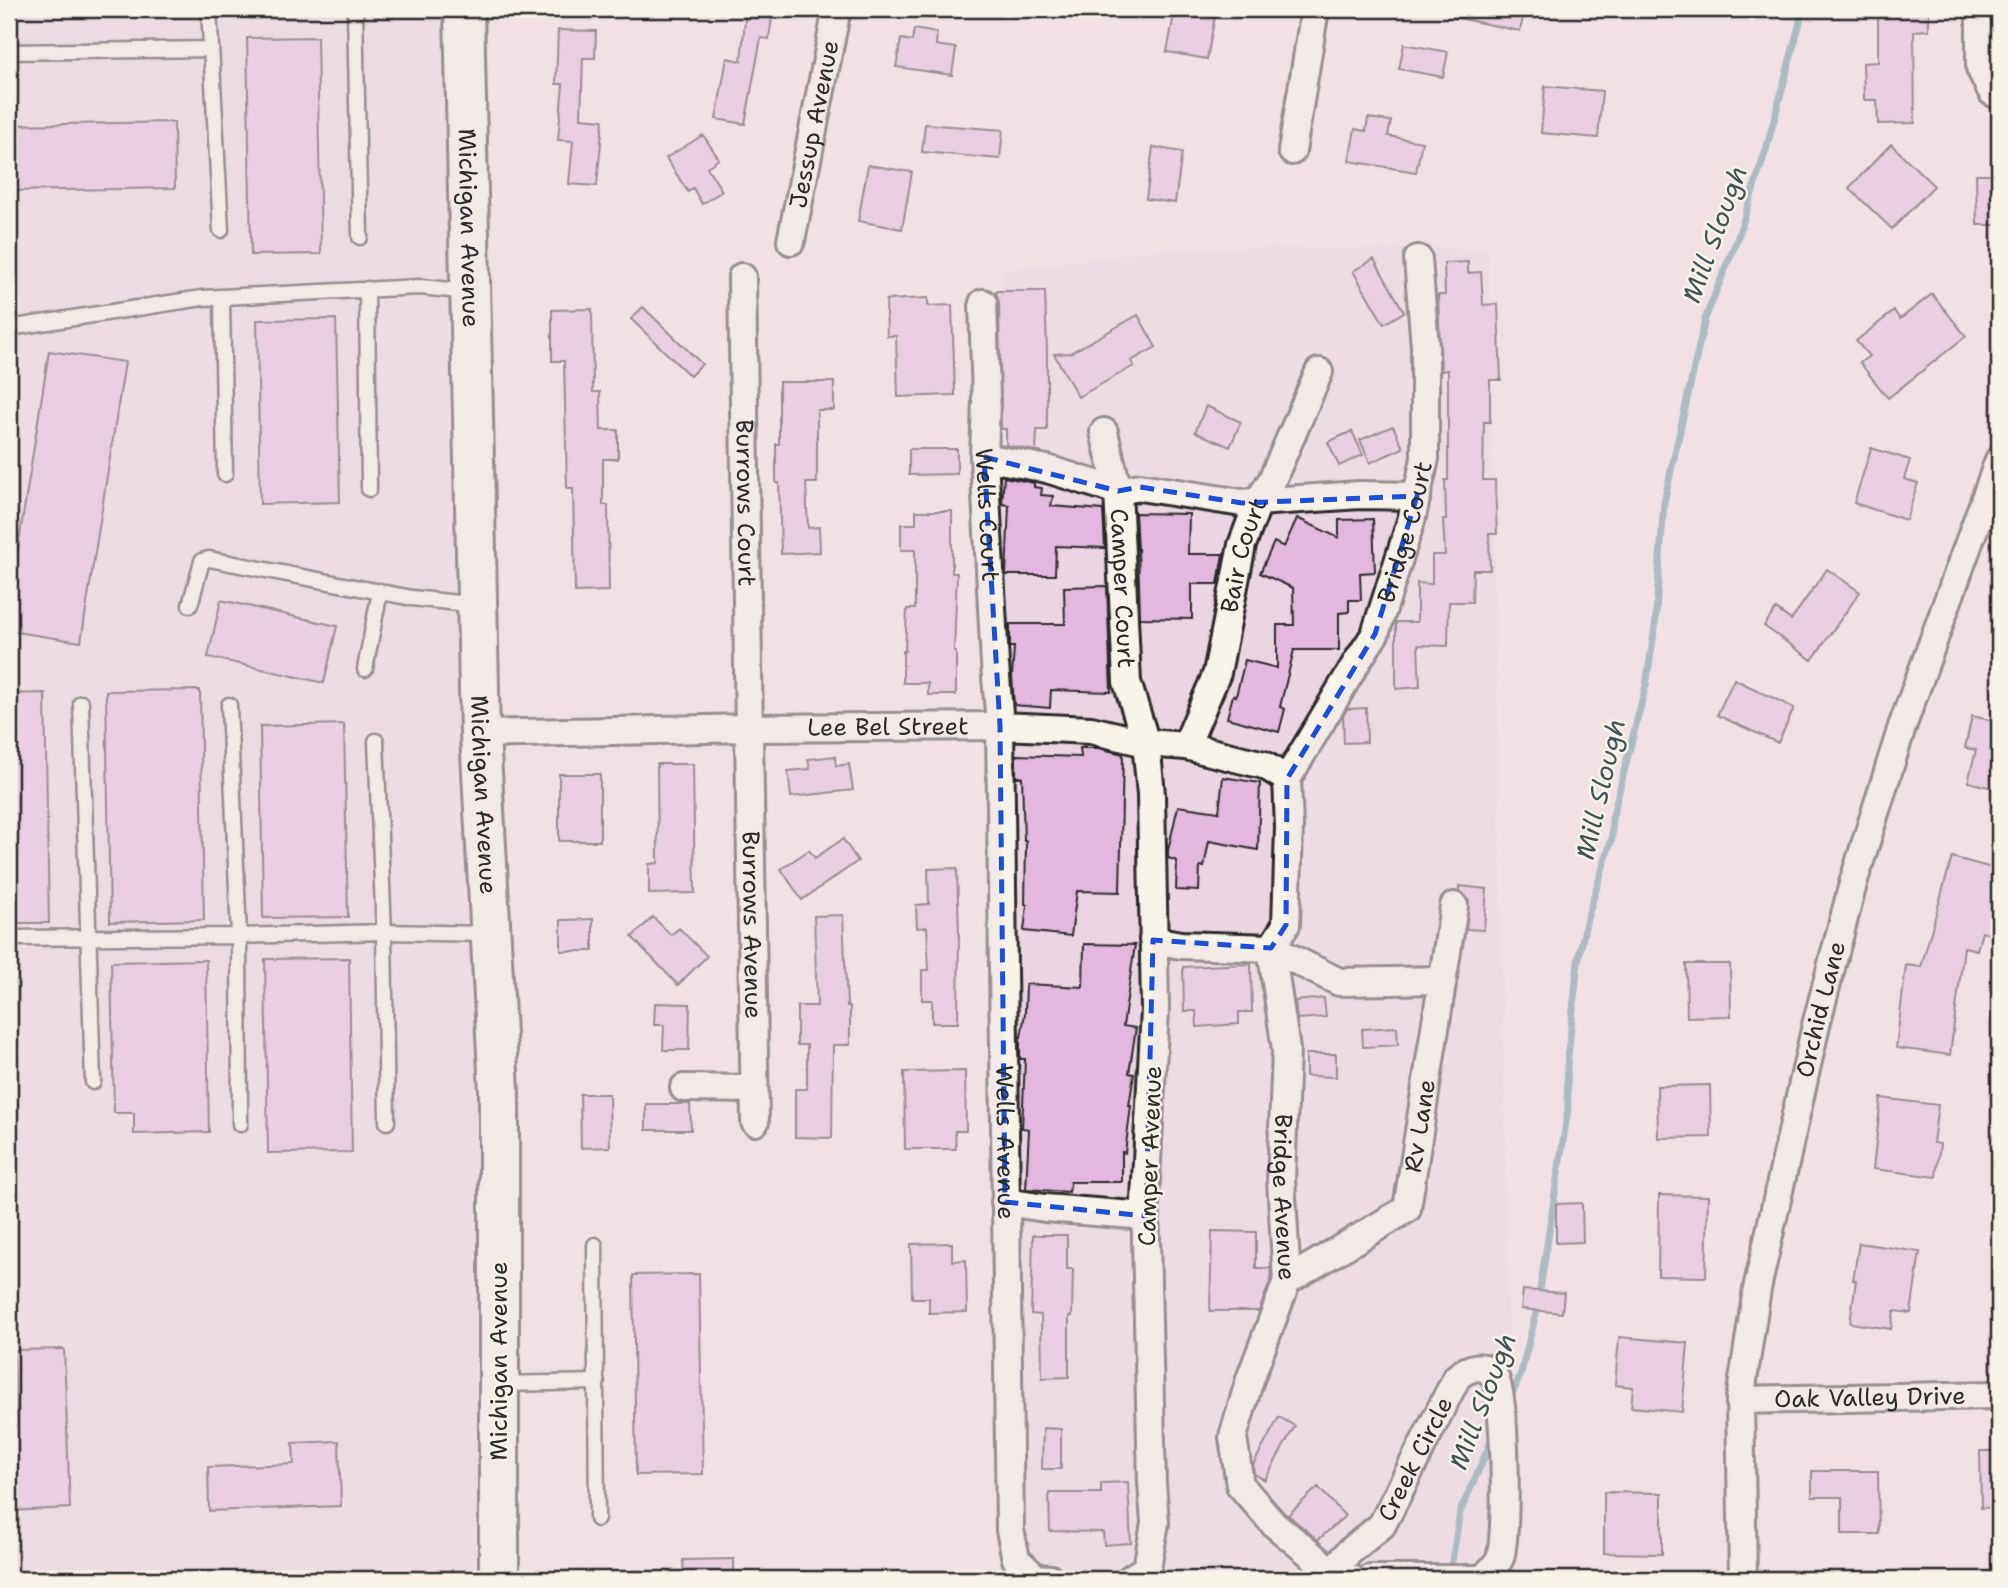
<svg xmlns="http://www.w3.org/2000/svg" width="2008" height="1588" viewBox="0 0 2008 1588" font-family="'Shantell Sans',sans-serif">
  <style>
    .built { fill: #ecd5e3 }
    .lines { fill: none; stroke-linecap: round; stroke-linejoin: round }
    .stream { stroke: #5d8b96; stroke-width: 7 }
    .building { fill: #e2b8df; stroke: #2b2b2b; stroke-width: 2 }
    .lane-casing { stroke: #2b2b2b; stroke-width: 19 }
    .street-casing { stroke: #2b2b2b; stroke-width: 32 }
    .secondary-casing { stroke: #2b2b2b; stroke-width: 44 }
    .lane { stroke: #f7f3e8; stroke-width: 14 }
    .street { stroke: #f7f3e8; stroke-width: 26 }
    .secondary { stroke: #f7f3e8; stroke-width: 38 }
    .marked { fill: none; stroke: #1d4ed8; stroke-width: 5; stroke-dasharray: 14 9; stroke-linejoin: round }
    .labels { text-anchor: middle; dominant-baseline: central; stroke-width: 5; stroke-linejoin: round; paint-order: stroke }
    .street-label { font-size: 24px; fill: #2b2b2b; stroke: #f7f3e8 }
    .water-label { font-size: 26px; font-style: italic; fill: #405358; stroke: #f7f3e8 }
  </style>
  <rect width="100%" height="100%" fill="#f1e1e5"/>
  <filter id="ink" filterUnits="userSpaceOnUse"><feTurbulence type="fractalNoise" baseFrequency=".0143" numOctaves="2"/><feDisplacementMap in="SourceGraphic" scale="14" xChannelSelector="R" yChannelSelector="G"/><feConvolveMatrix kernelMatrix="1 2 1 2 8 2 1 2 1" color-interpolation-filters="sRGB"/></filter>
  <g filter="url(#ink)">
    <path class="built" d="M9,9H452L487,1091V1579H9Z
      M1183,247L1404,248L1413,347V458L1408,482H1360L1283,487L1335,366L1314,354L1262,473L1252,488L1242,489L1142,474L1127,476L1112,416L1090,423L1101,472L1050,456L1003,447L1002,270Z
      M1429,248L1489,249L1510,1381L1504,1368L1498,1361L1482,1354H1468L1461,1357L1450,1366L1445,1371L1434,1391L1373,1516L1330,1554L1282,1513L1251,1478L1246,1439L1261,1384L1296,1291L1412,1221L1452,993H1454V981L1467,896L1444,891L1432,966L1342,968L1290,942L1299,783L1426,510L1429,509L1437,345Z
      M1003,474L1044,482L1107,502L1128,725L1092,716L1011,712L1004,591Z
      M1141,501L1240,516L1205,669L1178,732L1154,729L1139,679L1131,503Z
      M1360,509L1402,510L1364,628L1283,761L1267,752L1203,736L1254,549L1267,514H1305Z
      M1013,740L1090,743L1135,755L1139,795L1142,919L1140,951L1142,952L1143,1010L1133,1201L1017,1190Z
      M1160,758L1182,759L1191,764L1192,761L1260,778L1276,787L1277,827L1275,920L1265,934L1182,931L1166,929Z
      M1166,956L1181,959L1261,961L1274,1050V1274L1271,1276L1274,1282L1222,1433L1267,1534L1320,1579H1157L1163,1573L1159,1565L1164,1482L1157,1203Z
      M1287,970L1339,995L1428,994L1396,1200L1297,1260L1293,1179Z
      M1017,1217L1134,1228L1143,1522L1136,1559L1119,1571L1098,1577L1069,1578L1041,1566L1027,1552L1022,1528Z
      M1472,1381H1480L1484,1383L1488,1391L1493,1521L1488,1553L1478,1565L1354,1566L1389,1536L1466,1386Z"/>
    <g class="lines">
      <path class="stream" d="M1509,1402L1521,1373L1537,1309L1568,1109L1567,1066L1578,962L1586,922L1612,838V819L1646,685L1655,627L1664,502L1705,319L1738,237L1766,150L1800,22L1801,9
        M1450,1573L1460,1512L1494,1435"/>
    </g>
    <path class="building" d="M746,9H773L769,39L761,38L745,124L716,119L727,58L741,61Z
      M1175,9L1216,11L1207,59L1167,52Z
      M1453,9H1525L1520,31L1453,17Z
      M1878,9H1929V30L1914,31L1915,123L1878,124L1877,100H1864L1863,63L1878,62Z
      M914,29L937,33L936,45L956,48L952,75L896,67L901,39L912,41Z
      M558,30L596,31L595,58H583L581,118L603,120L597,186L569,184L573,141L558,140L563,84H556Z
      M317,37L321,254L251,255L247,38Z
      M1404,44L1448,52L1443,77L1399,69Z
      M1545,86L1602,91L1598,138L1541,133Z
      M1368,118L1391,121L1388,136L1422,142L1416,172L1349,161L1355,129L1366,131Z
      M174,122L175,188L9,191V125Z
      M925,124L1003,130L1000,159L922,152Z
      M703,135L719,159L707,167L722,191L702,204L693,188L688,192L666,158Z
      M1891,144L1934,186L1892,229L1849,188Z
      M1153,147L1182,152L1175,203L1146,199Z
      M868,165L912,172L902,229L858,221Z
      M1976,174H1999V225H1977Z
      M1374,259L1404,312L1384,324L1353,271Z
      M1468,262V273L1481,272L1483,305L1498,304L1501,380H1490V422H1484L1483,480H1495L1497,534H1489L1490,570H1473L1472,602H1449L1448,646L1418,645L1420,687L1396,689V622H1417V583L1432,584V555H1445L1443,519H1446L1445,480H1448V370L1441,371L1438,295H1445L1444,263Z
      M996,291H1045L1047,351V430H1037L1036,451L1006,445V429H1001L999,303Z
      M1932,294L1966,336L1888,398L1860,363L1869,356L1856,341L1894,311L1900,319Z
      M928,298V306L952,305L955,395L898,397L896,336H887L886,300Z
      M643,307L702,364L690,376L631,319Z
      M592,309L593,392H600L601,430H618V459H603V505H608L609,591L575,592L573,488H567L564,361H552V310Z
      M1138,315L1156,347L1131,361L1134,366L1078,397L1054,354L1070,353Z
      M336,319L340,502L260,504L257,320Z
      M49,351L125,362L81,642L9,631V605Z
      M779,382H834V410H817V483H806L808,528L819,527L820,552L781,554L779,483H776V444H779Z
      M1206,406L1241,422L1230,447L1195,432Z
      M1393,426L1403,448L1370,463L1360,440Z
      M1352,431L1363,455L1339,466L1328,442Z
      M1871,448L1910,460L1904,479L1918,483L1906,520L1854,503Z
      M909,449H957V474L909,475Z
      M1004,477L1034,483V487L1042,488L1041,495L1053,496L1051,506L1103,510L1105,548L1056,546L1055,575H1006L1009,505L1002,504Z
      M916,511H952V573H957L954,652H956V695H928V683H903V651H905L907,609H915V550H901V524H916Z
      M1135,513L1189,514L1188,554H1223L1218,584H1192V619L1140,618L1138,549H1137Z
      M1297,518L1339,538V520L1373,519L1375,572L1360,573L1361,600H1349V612L1339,613V650H1294L1280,707L1285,709L1279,732L1227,718L1233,695L1236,696L1245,660L1277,668V625H1294L1293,588L1260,573L1274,542L1284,547Z
      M1827,569L1860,592L1812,660L1764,626L1776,609L1791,620Z
      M1107,586L1111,692L1051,690L1050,708L1014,705L1012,676L1014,647H1010V624H1065L1064,587Z
      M221,600L337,626L324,683L208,657Z
      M1734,679L1794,708L1778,743L1717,715Z
      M200,690L204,920L110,922L106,691Z
      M45,693L49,923H9V694Z
      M1366,708L1367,742L1344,743L1343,716L1347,709Z
      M1972,716L1999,722V778L1997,789L1968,782L1976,750L1965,748Z
      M344,724L348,917L263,918L260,726Z
      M1080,748H1098L1123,754L1120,892L1077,891L1071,936L1024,931L1027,905L1025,904L1026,841H1024L1022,777H1016V755L1081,757Z
      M835,756L836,766L849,764L853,790L791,797L788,771L810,769L808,759Z
      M657,764H693L695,893L649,894V864L658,863Z
      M559,774H600V841H559Z
      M1223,777L1260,783L1258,850L1209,841L1204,867L1200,866L1199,891L1176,890L1177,861L1168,858V850L1178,806L1219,812Z
      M843,839L858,861L802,900L781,869L809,850L815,858Z
      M1952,857L1999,870V936L1982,932L1977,950L1964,947L1950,1055L1896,1048L1906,965L1921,967Z
      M957,868L959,934L958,1023H932V1000H922V970H929L927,927L917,928L916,905L929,904L928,869Z
      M1459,886L1487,889L1484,930L1466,929L1469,901L1464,894L1459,891Z
      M843,915L847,1006H850V1045H833L832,1138L795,1137V1089H807V1045H797V1006H817L814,916Z
      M653,917L671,935L679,928L707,956L678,985L632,937Z
      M593,919V951H561V920Z
      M1084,944L1135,945L1123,1026L1136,1028L1129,1073L1134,1074L1129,1106H1131L1125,1153L1122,1152V1182H1070L1069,1192L1026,1189L1029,1129L1022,1128L1025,1059H1020V1037H1021L1025,1013L1026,984L1083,987Z
      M349,958L352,1152L268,1153L265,959Z
      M206,960L209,1132L134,1134V1113H114L111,962Z
      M1251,964L1252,1012H1239V1024L1197,1027L1196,1011H1184L1183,967Z
      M1686,964H1730L1731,1016L1687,1017Z
      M1324,998L1326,1017L1297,1019L1295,1001Z
      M655,1003L690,1004L689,1050H663L664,1025H654Z
      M1397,1027L1398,1045L1363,1047L1362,1029Z
      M1306,1054H1336V1077L1306,1076Z
      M965,1071L966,1131H955L956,1149H905L904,1072Z
      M1710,1085L1711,1137L1658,1138L1657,1086Z
      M580,1094H609L610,1147L581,1148Z
      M1881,1098L1938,1105L1933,1143L1940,1144L1936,1177L1873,1169Z
      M646,1104H690L691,1130H646Z
      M1659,1195L1708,1196L1706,1277L1658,1276Z
      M1582,1203L1583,1242L1556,1243V1204Z
      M1212,1231L1256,1232V1268H1270L1271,1279L1259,1311H1210Z
      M1033,1235H1067V1269H1073L1072,1316H1069V1377L1042,1378L1041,1315L1031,1314Z
      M952,1243V1261L966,1260L967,1312L929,1313V1298H912L911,1244Z
      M1859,1243L1920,1252L1911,1313L1894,1311L1891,1329L1850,1323L1856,1280H1853Z
      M699,1274L703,1474L636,1475L633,1275Z
      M1523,1290L1564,1293L1562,1313L1521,1309Z
      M1619,1337L1688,1343L1682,1412L1631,1407L1633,1387L1615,1385Z
      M64,1349L70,1508L9,1511V1417H16L14,1350Z
      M1279,1417L1295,1426L1265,1480L1254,1474L1253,1465Z
      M1043,1428L1061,1429V1469H1042Z
      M339,1441L341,1506L209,1511L208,1467L294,1464L293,1443Z
      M1980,1451H1999V1507L1981,1508Z
      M1812,1471H1878L1879,1534H1842V1497H1812Z
      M1128,1482L1131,1543L1104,1545L1103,1532L1050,1531L1049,1493H1101V1483Z
      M1318,1487L1345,1516L1318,1540L1288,1515Z
      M1604,1492L1662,1493V1554L1604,1553Z
      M734,1559V1579H684L683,1560Z"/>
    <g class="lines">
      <defs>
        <path id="lane" d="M209,9L221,230
          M355,9L360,237
          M9,52L211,49
          M367,289L369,489
          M222,298L225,474
          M9,328L202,298L420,287L470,292
          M190,605L202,561L209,559L412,598L476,605
          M365,669L380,591
          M81,703L93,1082
          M229,705L239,936L240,1124
          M376,741L384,932L489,934
          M9,938L239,936L384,932L387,1122
          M595,1245L597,1519
          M500,1384L597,1382"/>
        <g id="street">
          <path d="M1980,9V68L1992,92L1999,95"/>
          <path d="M1292,151L1315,9"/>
          <path id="s1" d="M791,241L837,9"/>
          <path id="s2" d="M742,277L755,1122"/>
          <path id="s3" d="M983,303L986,401L984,457L995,664L1000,726L1010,1530L1016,1559L1036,1578L1051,1579"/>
          <path id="s4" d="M1104,432L1118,491L1127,682L1146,743L1151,794L1155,1010L1145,1199L1152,1483L1155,1523L1147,1568L1130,1579"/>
          <path d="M984,457L1047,469L1118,491L1140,487L1242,503L1360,495L1417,496"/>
          <path id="s5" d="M480,734L750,728L1000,726L1091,730L1146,743L1186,746L1264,765L1287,779"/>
          <path id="s6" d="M1186,746L1217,673L1242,545L1259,500L1272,480L1319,372"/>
          <path id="s7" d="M1287,779L1289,827L1286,925L1271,948L1286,1050L1281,1180L1287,1281L1250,1379L1233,1437L1240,1485L1274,1524L1332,1572"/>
          <path id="s8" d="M1287,779L1358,660L1375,634L1411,521L1425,459V347L1418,259"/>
          <path d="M1153,940L1181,945L1271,948L1339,982L1442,980"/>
          <path d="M684,1088L754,1089"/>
          <path d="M1005,1202L1045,1208L1146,1216"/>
          <path id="s9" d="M1287,1281L1407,1209L1454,906"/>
          <path id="s10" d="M1740,1400L1999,1395"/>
          <path id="s11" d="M1352,1579L1332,1572L1349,1552L1382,1525L1457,1377C1468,1368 1484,1361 1494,1376C1506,1394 1508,1534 1500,1558C1497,1565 1488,1573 1483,1579H1370"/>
          <path id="s12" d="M1743,1579L1740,1400L1757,1289L1816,1025L1854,880L1902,727L1999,460"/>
        </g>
        <g id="secondary">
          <path id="s13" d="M464,9L480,734L499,1091V1579"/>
        </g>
      </defs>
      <use href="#lane" class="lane-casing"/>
      <use href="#street" class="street-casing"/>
      <use href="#secondary" class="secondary-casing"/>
      <use href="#lane" class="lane"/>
      <use href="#street" class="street"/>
      <use href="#secondary" class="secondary"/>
    </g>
  </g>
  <path d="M0 0H2008V1588H0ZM984,457L1118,491L1140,487L1242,503L1417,496L1375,634L1287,779L1286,925L1271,948L1153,940L1146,1216L1005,1202L1000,726Z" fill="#f1e1e5" fill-opacity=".55" fill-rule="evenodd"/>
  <path class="marked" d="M984,457L1118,491L1140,487L1242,503L1417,496L1375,634L1287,779L1286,925L1271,948L1153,940L1146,1216L1005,1202L1000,726Z"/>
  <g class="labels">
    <g class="street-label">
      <text stroke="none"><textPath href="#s1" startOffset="119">Jessup Avenue</textPath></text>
      <text stroke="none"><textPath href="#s13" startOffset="219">Michigan Avenue</textPath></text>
      <text stroke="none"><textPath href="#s2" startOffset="226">Burrows Court</textPath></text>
      <text stroke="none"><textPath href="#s3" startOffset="212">Wells Court</textPath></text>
      <text stroke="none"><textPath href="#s8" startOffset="276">Bridge Court</textPath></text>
      <text stroke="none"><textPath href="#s6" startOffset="200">Bair Court</textPath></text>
      <text stroke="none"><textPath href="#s4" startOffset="158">Camper Court</textPath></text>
      <text stroke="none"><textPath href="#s5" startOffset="408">Lee Bel Street</textPath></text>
      <text stroke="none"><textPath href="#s13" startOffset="786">Michigan Avenue</textPath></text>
      <text stroke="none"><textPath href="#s2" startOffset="648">Burrows Avenue</textPath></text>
      <text stroke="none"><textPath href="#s12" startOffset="578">Orchid Lane</textPath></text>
      <text stroke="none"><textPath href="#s9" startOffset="224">Rv Lane</textPath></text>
      <text stroke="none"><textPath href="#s3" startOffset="840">Wells Avenue</textPath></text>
      <text transform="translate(1150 1156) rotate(-88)">Camper Avenue</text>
      <text stroke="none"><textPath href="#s7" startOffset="424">Bridge Avenue</textPath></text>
      <text transform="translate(499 1361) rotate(-90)">Michigan Avenue</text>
      <text stroke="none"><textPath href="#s10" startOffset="130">Oak Valley Drive</textPath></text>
      <text stroke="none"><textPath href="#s11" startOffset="164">Creek Circle</textPath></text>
    </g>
    <g class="water-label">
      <text transform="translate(1714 234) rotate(-70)">Mill Slough</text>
      <text transform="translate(1600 789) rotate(-77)">Mill Slough</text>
      <text transform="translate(1482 1401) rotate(-69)">Mill Slough</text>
    </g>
  </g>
  <rect width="2008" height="1588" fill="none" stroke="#f7f3e8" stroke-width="35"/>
  <rect x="18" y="18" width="1973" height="1553" fill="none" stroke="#2b2b2b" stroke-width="2.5" filter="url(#ink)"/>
</svg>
